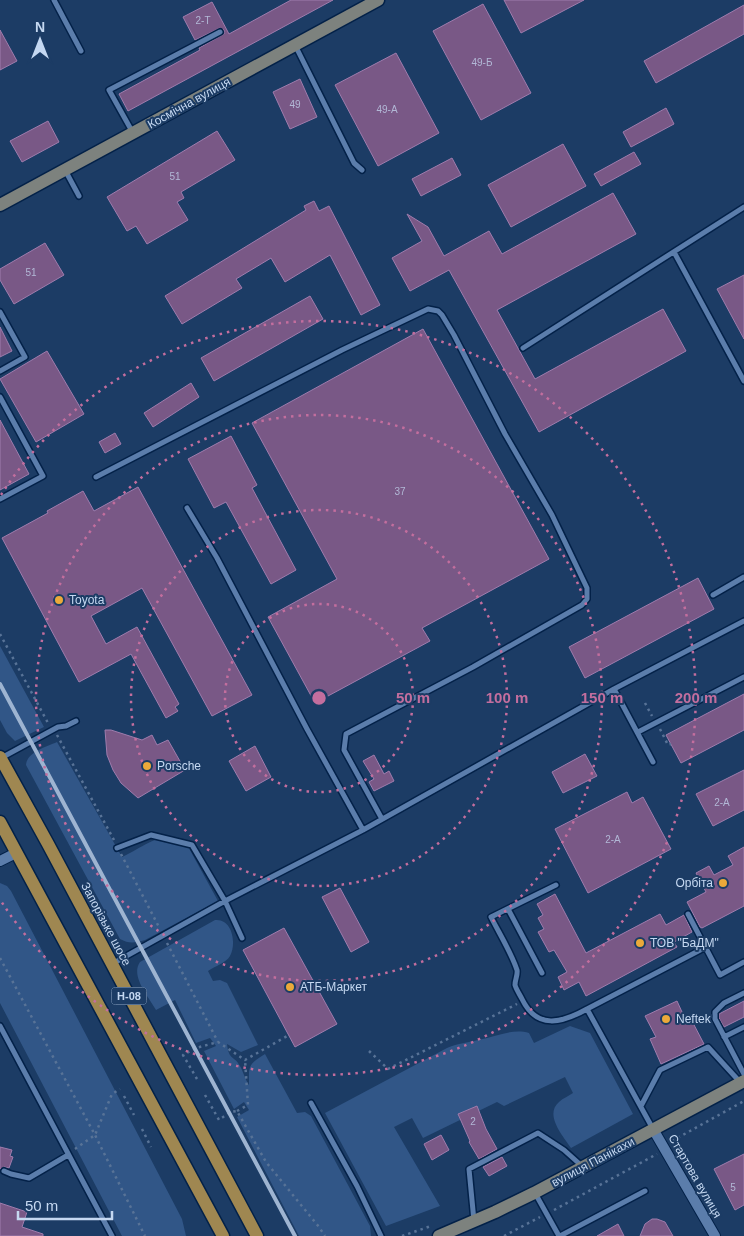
<svg xmlns="http://www.w3.org/2000/svg" width="744" height="1236" viewBox="0 0 744 1236" font-family="Arial,sans-serif">
  <style>
    .green { fill: #315687 }
    .building { fill: #795886; stroke: #9f7cad }
    .lines { fill: none; stroke-linecap: round; stroke-linejoin: round }
    .lane-casing { stroke: #032148; stroke-width: 8 }
    .street-casing { stroke: #032148; stroke-width: 12 }
    .secondary-casing { stroke: #032148; stroke-width: 15 }
    .primary-casing { stroke: #032148; stroke-width: 15 }
    .path { stroke: #587397; stroke-width: 2.5; stroke-dasharray: 2.5 4; stroke-linecap: butt }
    .lane { stroke: #5b7dab; stroke-width: 5 }
    .street { stroke: #5b7dab; stroke-width: 10 }
    .secondary { stroke: #7d827e; stroke-width: 12 }
    .primary { stroke: #9f8751; stroke-width: 12 }
    .rail { stroke: #9eb4d1; stroke-width: 4 }
    .ring { fill: none; stroke: #c36e9e; stroke-width: 2.5; stroke-dasharray: 2.5 5 }
    .poi-dot { fill: #eba93a; stroke: #1c3c65; stroke-width: 2 }
    .labels { text-anchor: middle; dominant-baseline: central; stroke-width: 4; stroke-linejoin: round; paint-order: stroke }
    .number-label { font-size: 10px; fill: #b2b8d6 }
    .shield { fill: #1c3c65; stroke: #92a9c7; stroke-width: 1 }
    .shield-label { font-size: 11px; font-weight: bold; fill: #c5d8f1 }
    .street-label { font-size: 12px; fill: #c5d8f1; stroke: #1c3c65 }
    .poi-label { font-size: 12px; fill: #c5d8f1; stroke: #1c3c65; text-anchor: start }
    .centre { fill: #c36e9e; stroke: #1c3c65; stroke-width: 2.5 }
    .ring-label { font-size: 15px; text-anchor: middle; font-weight: bold; fill: #c36e9e; stroke: #1c3c65; stroke-width: 4; stroke-linejoin: round; paint-order: stroke }
  </style>
  <rect width="100%" height="100%" fill="#1c3c65"/>
  <path class="green" d="M0,646L44,727L15,741L7,733L0,720Z
    M57,742L122,857C141,849 163,828 185,841L218,901L145,940C135,943 129,944 120,939L26,765C27,752 46,747 57,742Z
    M0,883L7,886L11,891L182,1219L186,1236H122L0,1003Z
    M215,920C232,918 237,943 230,956C226,963 215,966 208,971L213,981L220,980L227,983L258,1045L241,1052L227,1044C229,1061 234,1055 240,1066C243,1071 245,1079 249,1085C249,1067 247,1065 265,1054L297,1113L305,1112L311,1116L370,1226L371,1236H299L237,1117L249,1110L244,1102L234,1109L204,1051L216,1046L210,1038L196,1043L175,1000L156,1010C149,997 130,976 140,962Z
    M570,1026L590,1033L633,1114L571,1148C563,1136 544,1115 559,1102C563,1098 569,1096 573,1093L565,1077L504,1106L497,1102L423,1138L412,1118L394,1127L440,1206L386,1226L325,1113L447,1048C459,1043 467,1043 478,1040C496,1037 512,1028 529,1033L534,1043Z"/>
  <path class="building" d="M291,0H333L128,111L119,94L200,50L199,48L224,34V30L220,28L195,40L183,17L212,2L229,34Z
    M504,0H584L521,33Z
    M483,4L531,93L481,120L433,31Z
    M744,5V34L656,83L644,61Z
    M0,30L17,61L0,70Z
    M396,53L439,133L378,166L335,85Z
    M300,79L317,117L290,129L273,92Z
    M666,108L674,124L631,147L623,132Z
    M48,121L59,142L22,162L10,141Z
    M217,131L235,160L181,192L184,198L177,202L188,220L147,244L136,226L127,231L107,197Z
    M563,144L586,186L511,227L488,185Z
    M634,152L641,164L601,186L594,174Z
    M452,158L461,175L421,196L412,179Z
    M613,193L636,234L497,310L535,379L663,309L686,351L539,432L449,270L410,291L392,258L422,241L407,214L428,227L444,256L489,231L502,254Z
    M314,201L319,211L329,206L380,305L361,315L330,255L285,282L271,258L236,279L242,288L182,324L165,296L306,210L304,206Z
    M45,243L64,275L14,304L0,280V269Z
    M744,275V339L717,289Z
    M310,296L323,319L214,381L201,358Z
    M0,327L12,351L0,357Z
    M423,329L549,559L422,628L430,641L315,703L268,617L337,579L252,423Z
    M47,351L84,414L36,442L0,379Z
    M191,383L199,397L153,427L144,413Z
    M0,420L29,474L0,490Z
    M115,433L121,444L105,453L99,442Z
    M231,436L257,485L252,488L296,570L271,584L226,502L214,508L188,459Z
    M138,487L252,695L212,716L142,588L91,616L106,644L137,627L179,704L175,707L178,711L166,718L131,654L79,682L2,538L48,513L47,511L83,491L94,511Z
    M698,578L714,609L585,678L569,647Z
    M744,694V730L681,763L666,735Z
    M105,730H111L142,740L152,735L157,745L168,740L185,770L138,798L121,783L113,770L107,755Z
    M255,746L271,777L246,791L229,761Z
    M585,754L597,776L563,793L552,772Z
    M374,755L384,774L389,771L394,781L374,791L369,782L374,779L363,761Z
    M744,770V810L713,826L696,794Z
    M627,792L632,803L643,797L671,849L588,893L555,829Z
    M744,847V906L702,928L700,927L687,902L706,892L696,873L709,866L714,875L733,865L728,856Z
    M340,888L369,942L351,952L322,897Z
    M555,894L586,953L660,914L666,925L684,915L692,932L674,942L677,947L586,996L579,982L564,990L558,977L567,972L554,950L549,952L538,932L544,929L538,918L543,915L537,904Z
    M284,928L337,1024L295,1047L243,950Z
    M677,1001L687,1023L692,1021L704,1044L661,1064L650,1039L656,1037L645,1016Z
    M744,1001V1017L724,1027L719,1018V1014Z
    M477,1106L486,1129L497,1149L479,1159L469,1142L470,1141L458,1114Z
    M441,1135L449,1150L432,1160L424,1144Z
    M0,1147L12,1150L10,1156L13,1157L9,1168L4,1167L0,1169Z
    M744,1154V1205L735,1210L714,1169Z
    M502,1157L507,1166L489,1176L483,1167Z
    M0,1203L27,1212L22,1227L43,1234V1236H0Z
    M652,1219H657L665,1222L673,1236H640L645,1224Z
    M618,1224L624,1236H597Z"/>
  <g class="lines">
    <defs>
      <path id="lane" d="M54,0L81,51
        M295,45L354,163L362,170
        M133,133L109,90L220,32
        M65,170L79,196
        M674,252L744,381
        M0,312L25,357L0,371
        M523,348L744,207
        M0,397L43,476L0,499
        M96,477L342,350L428,309L438,311L442,315L454,335L505,434L552,515L587,588V599L582,605L473,667L346,734L344,750L382,819
        M187,508L217,558L307,729L363,830
        M713,595L744,577
        M614,689L653,762
        M638,732L744,677
        M1,758L58,727L66,726L76,721
        M117,848L151,835L192,845L225,901L242,938
        M556,885L491,917C499,933 511,952 517,970C518,975 515,979 515,985C516,989 520,995 522,999C537,1030 562,1023 587,1009
        M508,909L542,973
        M688,914L720,975L744,962
        M112,964L225,901L363,830L614,689L744,621
        M744,993L724,1003L715,1012V1019L744,1074
        M0,1026L112,1236
        M724,1037L744,1027
        M311,1103L357,1186L381,1236
        M641,1106L660,1070L708,1047L740,1082
        M653,1129L587,1009L706,947
        M4,1171L11,1174L29,1178L68,1155
        M535,1193L559,1236
        M474,1221L469,1169L538,1133L564,1150L583,1167
        M560,1236L645,1191"/>
      <path id="street" d="M0,861L16,853
        M653,1129L715,1236"/>
      <path id="secondary" d="M0,205L378,0
        M439,1236L495,1212L534,1193L744,1081"/>
      <path id="primary" d="M0,757L48,844L257,1236
        M0,822L223,1236"/>
    </defs>
    <use href="#lane" class="lane-casing"/>
    <use href="#street" class="street-casing"/>
    <use href="#secondary" class="secondary-casing"/>
    <use href="#primary" class="primary-casing"/>
    <path class="path" d="M0,634L48,723
      M645,703L652,716
      M660,729L668,745L671,744
      M57,735L114,840
      M121,854L160,929
      M167,943L218,1042
      M0,958L95,1135L145,1236
      M369,1051L388,1069L517,1004
      M197,1079L183,1055L196,1048L218,1042L245,1060L289,1035
      M205,1095L219,1120L230,1112L237,1111L266,1162L319,1227L325,1236
      M124,1096L134,1115
      M237,1111L248,1105L245,1060
      M142,1129L151,1147
      M672,1141L744,1101
      M75,1149L95,1135L112,1094L120,1089
      M554,1210L657,1154
      M402,1236L431,1226
      M504,1236L540,1217"/>
    <use href="#lane" class="lane"/>
    <use href="#street" class="street"/>
    <use href="#secondary" class="secondary"/>
    <use href="#primary" class="primary"/>
    <path class="rail" d="M0,684L295,1236"/>
  </g>
  <g class="ring">
    <circle cx="319" cy="698" r="94"/>
    <circle cx="319" cy="698" r="188"/>
    <circle cx="319" cy="698" r="283"/>
    <path d="M1 495A377 377 0 1 1 1 901"/>
  </g>
  <g class="poi-dot">
    <circle cx="59" cy="600" r="5"/>
    <circle cx="147" cy="766" r="5"/>
    <circle cx="723" cy="883" r="5"/>
    <circle cx="640" cy="943" r="5"/>
    <circle cx="290" cy="987" r="5"/>
    <circle cx="666" cy="1019" r="5"/>
  </g>
  <g class="labels">
    <g class="number-label">
      <text x="203" y="20">2-Т</text>
      <text x="482" y="62">49-Б</text>
      <text x="295" y="104">49</text>
      <text x="387" y="109">49-А</text>
      <text x="175" y="176">51</text>
      <text x="31" y="272">51</text>
      <text x="400" y="491">37</text>
      <text x="722" y="802">2-А</text>
      <text x="613" y="839">2-А</text>
      <text x="473" y="1121">2</text>
      <text x="733" y="1187">5</text>
    </g>
    <rect class="shield" x="111.5" y="987.5" width="35" height="17" rx="4"/>
    <g class="shield-label">
      <text x="129" y="996">Н-08</text>
    </g>
    <g class="street-label">
      <text transform="translate(189 103) rotate(-29)">Космічна вулиця</text>
      <text transform="translate(106 924) rotate(62)">Запорізьке шосе</text>
      <text transform="translate(593 1162) rotate(-28)">вулиця Панікахи</text>
      <text transform="translate(695 1176) rotate(60)">Стартова вулиця</text>
    </g>
    <g class="poi-label">
      <text x="69" y="600">Toyota</text>
      <text x="157" y="766">Porsche</text>
      <text x="713" y="883" text-anchor="end">Орбіта</text>
      <text x="650" y="943">ТОВ "БаДМ"</text>
      <text x="300" y="987">АТБ-Маркет</text>
      <text x="676" y="1019">Neftek</text>
    </g>
  </g>
  <circle cx="319" cy="698" r="8" class="centre"/>
  <g class="ring-label">
    <text x="413" y="703">50 m</text>
    <text x="507" y="703">100 m</text>
    <text x="602" y="703">150 m</text>
    <text x="696" y="703">200 m</text>
  </g>
  <g transform="translate(40 40)" stroke="#1c3c65" stroke-width="4" paint-order="stroke">
  <path d="M0-4L9 19L0 12L-9 19Z" fill="#c5d8f1"/>
  <text y="-8" font-size="14" font-weight="bold" text-anchor="middle" fill="#c5d8f1">N</text>
  </g>
  <path d="M18 1211v8h94v-8" fill="none" stroke="#c5d8f1" stroke-width="2.5"/>
  <text x="25" y="1211" font-size="15" fill="#c5d8f1" stroke="#1c3c65" stroke-width="4" paint-order="stroke">50 m</text>
</svg>
